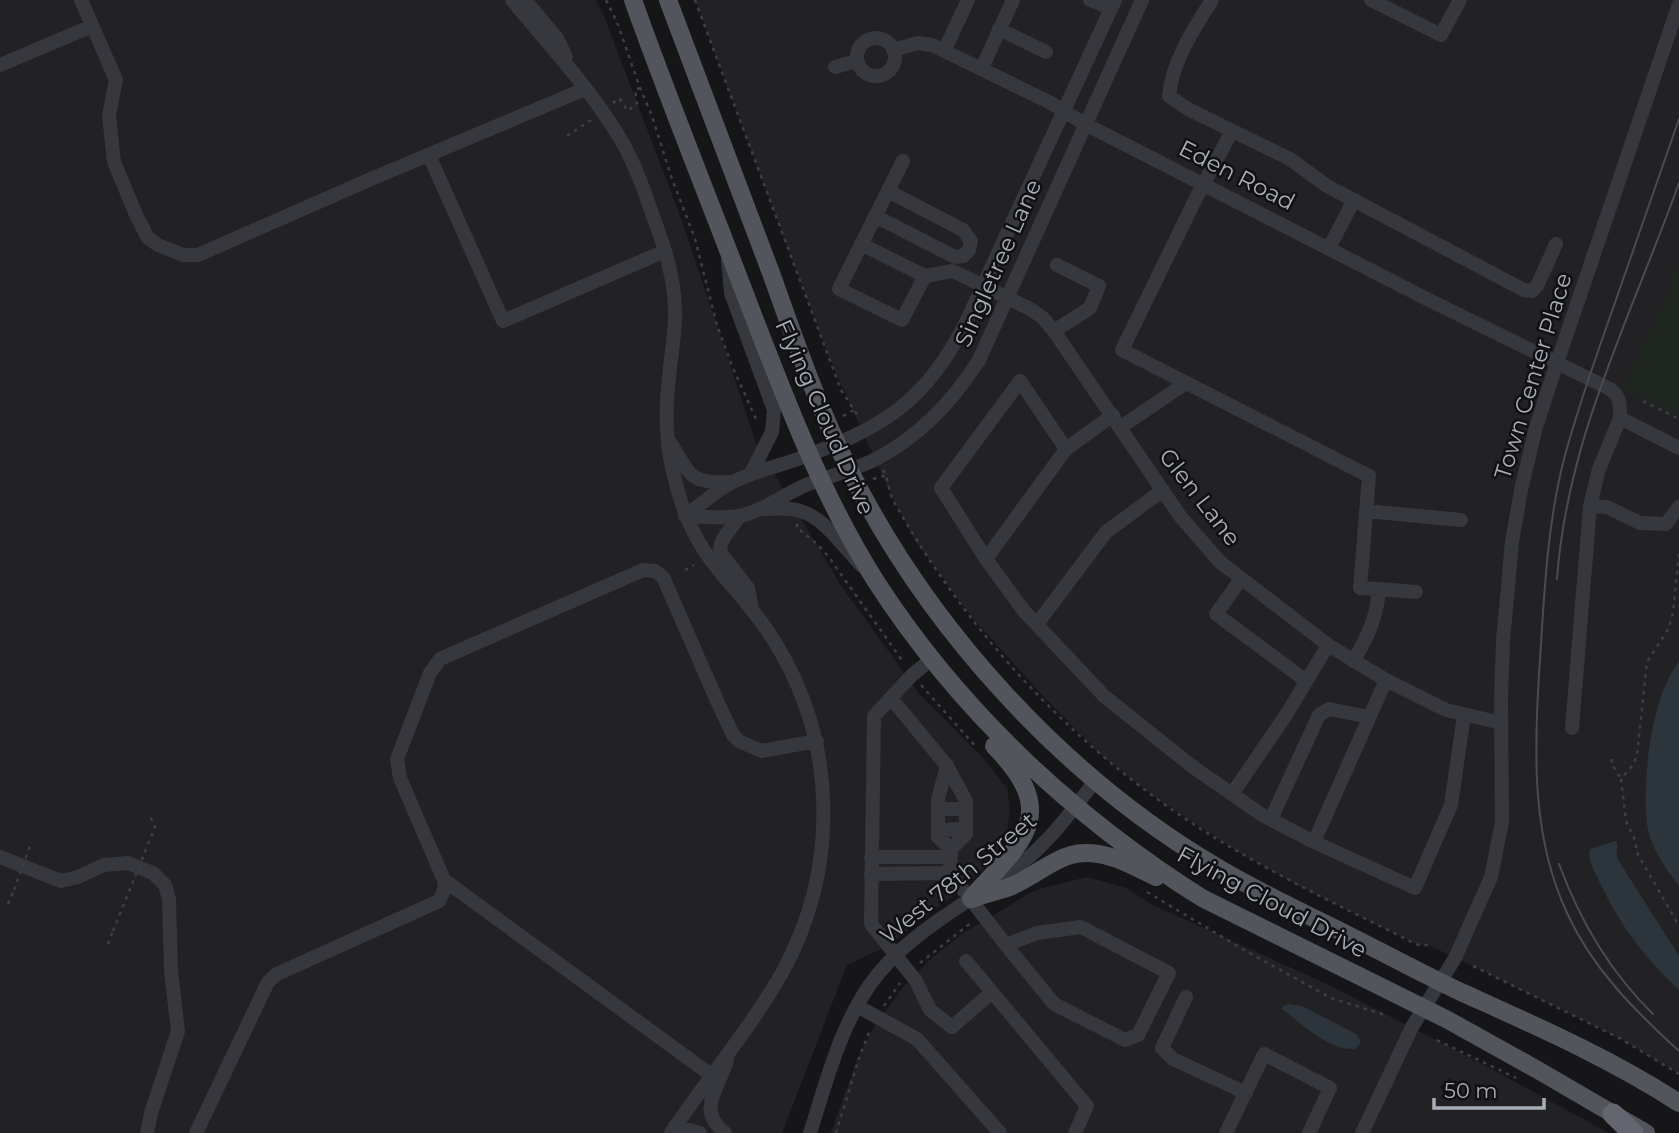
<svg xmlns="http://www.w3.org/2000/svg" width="1679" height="1133" viewBox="0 0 1679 1133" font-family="Montserrat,sans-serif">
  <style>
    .built { fill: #222225 }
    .green { fill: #1e261f }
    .water { fill: #2c353c }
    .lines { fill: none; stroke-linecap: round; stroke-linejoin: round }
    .path { stroke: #3d3f44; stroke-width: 2.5; stroke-dasharray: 3.5 5; stroke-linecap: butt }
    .minor { stroke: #37383d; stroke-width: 14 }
    .major { stroke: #53555c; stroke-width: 18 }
    .highway { stroke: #63666e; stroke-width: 21 }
    .tram { stroke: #4a4c52; stroke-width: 2 }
    .path-bridge { stroke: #3d3f44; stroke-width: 2.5; stroke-dasharray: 3.5 5; stroke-linecap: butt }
    .labels { text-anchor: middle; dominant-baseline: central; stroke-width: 5; stroke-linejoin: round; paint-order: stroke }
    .street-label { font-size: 23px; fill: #a8adb8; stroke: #111113 }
  </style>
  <rect width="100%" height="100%" fill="#161618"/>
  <path class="built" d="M0,0H596L604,16L682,221L756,443L840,584L920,695L983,758L1007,788L1010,808L1007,831L994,859L968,884L886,947L847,965L782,1133H0Z
    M695,0H1679V1074L1621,1039L1473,966L1428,945H1418L1301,887L1237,851L1156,798L1101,755L1044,697L971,616L917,543L891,495L828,355Z
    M1087,877L1126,888L1153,905L1329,985L1488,1067L1609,1133H831L857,1060L876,1023L905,985L934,956L965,932L1035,890Z"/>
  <path class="green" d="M1679,264V417L1623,389L1664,304Z"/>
  <path class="water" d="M1679,662V886C1666,869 1650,847 1647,824C1642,781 1651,696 1679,662Z
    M1615,841L1617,843V858L1679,956V990C1646,960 1620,925 1601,885C1596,874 1587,860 1590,849Z
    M1289,1004L1302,1006L1356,1034L1361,1042L1355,1049C1326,1050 1303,1024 1282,1009L1283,1006Z"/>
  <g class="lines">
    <path class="path" d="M606,0L617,22L640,88L652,116L671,176L695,239L717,325L732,366L757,421
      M695,0L841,390L858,416
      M613,103L619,98L628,111L637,103L635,90L640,88
      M567,136L591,120
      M1643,401L1679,419
      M843,416L856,409
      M883,470C889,479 888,490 893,500C913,536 935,569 959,602C1034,703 1130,790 1239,852C1297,886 1358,915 1418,945H1428
      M873,479L887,475
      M798,524L796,527L816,543L828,556L904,663
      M1679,554L1673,612L1669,628L1647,662L1637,755L1633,765L1621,779L1626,821L1636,842V851L1679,926
      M685,570L694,565
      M921,685L977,748
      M1612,759L1611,763L1620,777
      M1147,892L1246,951L1331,998L1388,1016
      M8,904L14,890
      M108,944L113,931
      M920,963L972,922
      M1473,966L1621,1039L1679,1074
      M884,1006L900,983
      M1437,1040L1516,1078
      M836,1133L860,1055L870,1030"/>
    <path class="minor" d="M81,0L116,80L109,115L114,162L137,217L148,238L158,245L183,255H198L371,179L585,89
      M512,0C549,45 591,89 621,140C635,164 644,190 653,216C664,246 674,276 675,308C676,332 671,354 669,378C665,409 666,442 673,472C680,503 691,534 710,559C732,588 758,613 776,644C837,744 839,868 783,971C751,1028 707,1079 671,1133
      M525,0L557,38L566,57
      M1090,0L1111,8
      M1212,0C1194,29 1172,61 1169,96L1188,109L1290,159L1327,186L1524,290L1532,291L1537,286L1556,244
      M1371,0L1441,35L1460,0
      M999,29L1046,52
      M857 57a19 19 0 1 1 38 0a19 19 0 1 1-38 0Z
      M945,49L968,0
      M893,50L918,43L932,45L1049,102L1085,124L1427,299L1610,389C1621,397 1620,405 1620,418
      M0,65L92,26
      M835,67L857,61
      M982,68L1013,0
      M1232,131L1196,198L1122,350L1369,476L1360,588L1379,589C1377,617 1368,637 1353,661
      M429,155L503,321L665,251
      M903,161L839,289L902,320L925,276
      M875,216L955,257L963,256L969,250L971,241L963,230L888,191
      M861,244L925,276L953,271L1030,309L1042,317L1054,331L1180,516L1220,562L1328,645L1386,680L1446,710L1501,723
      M1329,248L1354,200
      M728,261L731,293L774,410L772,432L750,475
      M1054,331L1090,308L1099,286L1057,265
      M1113,415L1066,449L1020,381L941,488L986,559L1024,611L1104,696L1193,767L1232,794L1262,815L1314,842L1386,680
      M1121,427L1186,383
      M670,442C691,475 688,484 731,482
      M1590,506L1607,507L1640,523L1666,524L1679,507
      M761,509C774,509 788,507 800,511C824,517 845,549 862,566
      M1366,511L1461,520
      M685,516C702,516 722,519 739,516C762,512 784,494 806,485C830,476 854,470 876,459C920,436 953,401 979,360L1142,0
      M685,516C701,505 716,490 733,482C752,472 775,467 795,460C881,429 927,403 968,318L1115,0
      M739,516C733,529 720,536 720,552L748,588L752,609
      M986,559L1066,449
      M1241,579L1216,614L1305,680
      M1379,589L1416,592
      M1037,624L1106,532L1163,490
      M932,659L912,675L874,716L871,924L916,981L930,1010L952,1027L992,992L1087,1106L1075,1133
      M891,698L947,766L966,801V834L951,849L950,873L1006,945L1037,933L1081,927L1169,973L1138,1035L1125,1040L1054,1004L1006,945
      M1572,728L1590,506L1599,469L1620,418L1679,448
      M947,766L938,799V837L951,849
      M1232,794L1286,715L1328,645
      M938,809H966
      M1271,819L1319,715L1329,709L1369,717
      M938,830L966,829
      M1314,842L1415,888L1451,805L1464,715
      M0,857L61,881L78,877L104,865L128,863L153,873L165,885L169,899L171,971L178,1031L151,1113L147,1133
      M871,857H951
      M871,874L950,873
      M444,880L711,1075
      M966,961L992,992
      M1186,997L1162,1048L1173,1059L1246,1093
      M857,1006L917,1039L1000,1133
      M675,1126L700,1133
      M196,1133L268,982L277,974L439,901L445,888L444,880L400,778L397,759L430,673L440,659L643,570L655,571L663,577L718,703L733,735L739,741L761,751L817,741
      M725,1133C695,1109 720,1087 727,1060
      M810,1133C826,1083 839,1030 869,986C906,932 972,902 1022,863C1051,840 1073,809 1096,780
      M1226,1133L1264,1054L1330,1088L1309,1133
      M1362,1133L1412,1027L1455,958L1491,877L1502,822L1501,698L1503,641L1512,542L1521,490L1536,427L1557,363L1679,4"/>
    <path class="major" d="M633,0C666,93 703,184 738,276C778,379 816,486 875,580C958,709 1072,816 1202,898L1446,1019L1536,1069L1646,1133
      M668,0C702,91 737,182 771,273C795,340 818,408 850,471C929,629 1063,776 1215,866C1258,892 1304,913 1348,935C1386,954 1423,974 1461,992C1536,1026 1610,1058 1679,1103
      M973,896C1025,840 1060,813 994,746
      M971,899C984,894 999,891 1012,886C1050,869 1064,843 1111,857C1126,861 1141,870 1156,877"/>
    <path class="highway" d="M1613,1114L1633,1133"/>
    <path class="tram" d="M1679,119C1656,184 1634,249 1611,314C1594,362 1577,410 1564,459C1546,529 1544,602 1539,674C1534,755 1532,838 1567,913C1592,968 1634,1010 1679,1051
      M1557,579C1567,438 1632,314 1679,183
      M1559,864C1580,921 1610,972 1653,1014"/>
    <path class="path-bridge" d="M14,890L30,846
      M113,931L155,827L149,813"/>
  </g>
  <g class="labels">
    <g class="street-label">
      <text transform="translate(1237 175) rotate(27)">Eden Road</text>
      <text transform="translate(998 263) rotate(-66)">Singletree Lane</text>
      <text transform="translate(1533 376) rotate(-73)">Town Center Place</text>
      <text transform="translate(825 417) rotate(66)">Flying Cloud Drive</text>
      <text transform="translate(1200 497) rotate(52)">Glen Lane</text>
      <text transform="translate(958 878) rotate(-39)">West 78th Street</text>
      <text transform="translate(1272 902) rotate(28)">Flying Cloud Drive</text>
    </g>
  </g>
  <path d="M1434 1098v10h110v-10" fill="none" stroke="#a8adb8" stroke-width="3.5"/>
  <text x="1444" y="1098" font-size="21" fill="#a8adb8" stroke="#111113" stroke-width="5" paint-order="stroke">50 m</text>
</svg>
